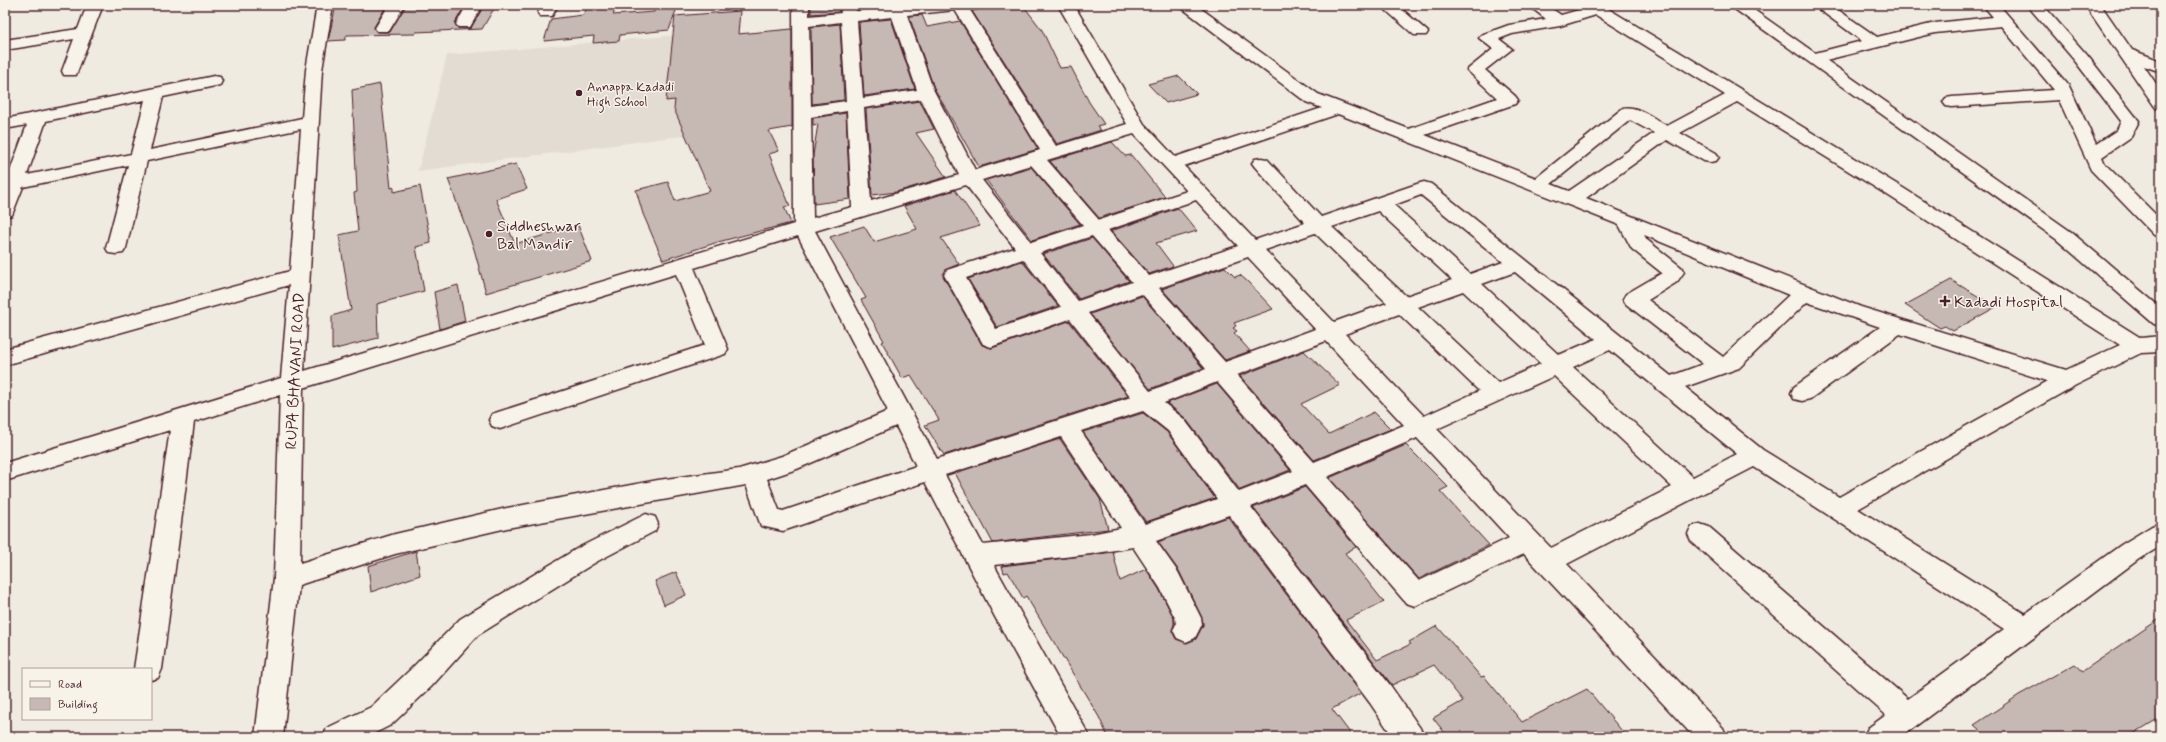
<svg xmlns="http://www.w3.org/2000/svg" width="2166" height="742" viewBox="0 0 2166 742" font-family="Mynerve,sans-serif">
	<rect width="100%" height="100%" fill="#f0ebe0"/>
	<filter id="ink" filterUnits="userSpaceOnUse"><feTurbulence type="fractalNoise" baseFrequency=".025" numOctaves="2"/><feDisplacementMap in="SourceGraphic" scale="8" xChannelSelector="R" yChannelSelector="G"/><feConvolveMatrix kernelMatrix="1 2 1 2 8 2 1 2 1" color-interpolation-filters="sRGB"/></filter>
	<g filter="url(#ink)">
		<polygon fill="#e3dcd2" points="725,31 718,131 418,171 447,55"/>
		<g fill="#c6b8b3" stroke="#4a1f2b">
			<polygon points="336,5 387,5 374,27 377,32 390,32 406,5 465,5 455,23 458,28 471,28 484,5 496,5 482,29 416,32 415,34 347,35 345,40 328,41"/>
			<polygon points="589,5 617,5 613,15 654,12 656,5 678,5 669,30 620,35 619,41 593,43 594,36 544,41 551,19 583,15"/>
			<polygon points="811,5 839,5 839,12 811,14"/>
			<polygon points="858,5 882,5 882,7 858,9"/>
			<polygon points="1001,5 1003,8 1023,5 1042,30 1060,68 1071,67 1089,102 1104,124 1097,126 1101,130 1057,144 972,11"/>
			<polygon points="740,11 738,34 792,29 792,127 769,131 779,151 769,154 790,206 784,207 791,223 718,242 663,260 643,214 636,190 668,182 675,201 710,191 674,109 675,100 666,101 675,16"/>
			<polygon points="922,15 927,27 960,21 1038,149 979,167 934,88 909,16"/>
			<polygon points="891,19 915,89 864,96 859,22"/>
			<polygon points="840,24 844,100 812,104 811,27"/>
			<polygon points="1179,76 1197,94 1166,103 1148,84"/>
			<polygon points="380,84 391,188 394,187 394,192 420,186 431,243 416,247 424,291 377,304 378,338 332,350 332,316 351,310 339,235 358,231 354,193 357,192 352,90"/>
			<polygon points="920,101 934,129 916,133 946,177 896,192 872,195 866,109"/>
			<polygon points="846,113 850,199 814,204 813,155 818,124 813,125 813,118"/>
			<polygon points="1112,142 1125,156 1131,155 1165,197 1099,218 1050,161"/>
			<polygon points="516,164 527,189 496,199 515,244 578,225 592,261 486,293 474,249 448,179"/>
			<polygon points="1031,167 1080,224 1032,240 986,180"/>
			<polygon points="955,190 980,226 941,238 959,264 947,269 943,276 982,345 992,348 1069,321 1128,396 944,455 925,425 939,420 911,375 902,378 882,342 884,341 861,300 866,298 830,237 864,226 874,242 917,229 904,206"/>
			<polygon points="1178,208 1197,231 1156,243 1173,266 1149,274 1111,231"/>
			<polygon points="1092,238 1129,281 1079,299 1043,254"/>
			<polygon points="1022,261 1058,306 997,327 968,279"/>
			<polygon points="1225,267 1235,277 1240,275 1248,282 1273,309 1234,323 1236,326 1233,328 1237,331 1234,333 1250,351 1225,360 1162,289"/>
			<polygon points="1951,280 1996,307 1953,331 1945,326 1940,328 1905,305"/>
			<polygon points="458,285 465,321 440,329 434,292"/>
			<polygon points="1142,296 1203,368 1150,389 1090,314"/>
			<polygon points="1304,351 1340,385 1301,404 1329,434 1374,412 1391,429 1314,460 1240,376"/>
			<polygon points="1217,384 1290,470 1240,490 1185,418 1167,403"/>
			<polygon points="1143,413 1167,432 1215,498 1146,522 1083,432"/>
			<polygon points="1060,439 1100,499 1108,529 993,543 955,473"/>
			<polygon points="1406,445 1448,487 1440,491 1489,545 1419,579 1329,478"/>
			<polygon points="1305,487 1356,547 1345,553 1384,602 1346,620 1377,660 1411,644 1409,642 1437,626 1481,677 1484,676 1522,722 1587,689 1627,737 1448,737 1433,718 1463,701 1434,665 1392,685 1253,508"/>
			<polygon points="1228,517 1361,693 1332,709 1353,737 1108,737 1099,717 1026,596 1023,598 1008,572 1004,573 1002,566 1113,552 1120,581 1146,569 1159,589 1174,618 1174,624 1172,631 1176,639 1187,643 1196,639 1203,625 1202,618 1179,571 1158,542"/>
			<polygon points="416,551 420,575 371,592 368,566"/>
			<polygon points="676,572 686,595 664,605 655,581"/>
			<polygon points="2161,618 2161,717 2128,737 1988,737 1974,725 2019,695 2075,664 2083,671"/>
		</g>
		<g fill="none" stroke-linecap="round" stroke-linejoin="round">
			<g stroke="#4a1f2b" stroke-width="3">
				<g id="minor">
					<polygon points="87,5 103,5 76,75 64,75 62,71 74,39 5,50 5,40 78,29"/>
					<path d="M317,5h16l-11,65 -18,301 490,-147 -1,-219h16v11l32,-3 -1,-8h16v6l33,-3 -1,-3h82l-2,2 88,139 71,-22 -69,-119h16l70,119 31,33 147,-49 -16,-6 -128,-97h18l122,89 91,35 88,-31 -30,-28 26,-21 -14,-11 2,-3 28,-10 37,-6 -18,-14h18l15,10 25,-7 -3,-3h19l301,183 238,150 20,-2v16l-20,1 -65,32 -218,124 167,105 96,-69 31,-19 9,-3v23l-22,13 -238,178h-37l4,-9 18,-13 -195,-174 -3,-7 3,-7 9,-3 9,3 199,172 96,-70 -250,-162 -187,97 156,164 4,9h-33l-170,-183 -109,52 -9,-3 -101,-118 -54,22 139,178 30,43 4,9h-31l-23,-34 -141,-188 -73,26 22,31 23,46 1,6 -7,14 -9,4 -9,-4 -4,-8 3,-6 -1,-6 -15,-30 -27,-41 -42,7 -97,11 96,172h-29l-66,-120 -70,-135 -142,49 -22,-5 -15,-41 -239,43 -112,26 -96,31 -16,152h-28l19,-159 6,-183 -86,27 -32,247 -4,9 -7,2v-11h-17l36,-239 -165,51v-18l276,-85 8,-93 -284,80v-16l285,-78 11,-142 -154,32 -21,87 -3,5 -7,1 -7,-1 -3,-5 22,-83 -105,22 -11,28 -7,2v-38h2l20,-54 -22,4v-10l209,-43 6,1 2,4 -2,4 -57,12 -13,53 152,-32 4,-48zM955,10l85,140 -65,20 -42,-81 -26,-74zM1596,15l129,80 -58,31c-13,-7 -29,-21 -44,-18l-87,70 -111,-43 90,-31 3,-4 -3,-4 -30,-26 27,-21 -13,-10 13,-5 48,-8zM892,17l25,73 -54,8 -6,-77zM841,22l5,79 -35,5 -2,-80zM921,99l38,76 -88,26 -7,-93zM145,100l-14,54 -104,21 19,-54zM1737,102l152,94 231,149 -54,25 -205,-63 -275,-109 81,-58 37,21 6,1 6,-1 3,-4 -3,-4 -36,-20zM847,111l5,96 -39,11 -2,-101zM1338,114l281,111 13,24 30,24 -36,21 -3,5 3,5 77,60 -32,12 -240,-192 -7,-2 -7,2 -96,33 -54,-58 -6,-1 -6,1 -3,4 3,4 50,56 -50,17 -71,-74zM1630,120l24,13 -85,58 -18,-7zM1134,134l53,57 -88,29 -52,-60zM1031,165l52,60 -52,17 -49,-62zM966,185l49,63 -68,22 -3,5 39,69 8,3 8,-3 71,-25 61,78 -194,62 -122,-228zM1421,195l82,67 -33,12 -76,-69zM1196,200l42,46 -89,30 -41,-46zM1378,211l74,69 -46,16 -74,-69zM1315,233l72,70 -53,19 -69,-72zM1644,235l145,60 -66,62 -75,-57 29,-18 7,-10 -3,-5 -34,-27zM798,236l90,175 -106,45 -43,13 -81,11 -151,28 -112,26 -95,29 3,-175 373,-114 29,71 -213,69 -3,6 3,6 8,3 225,-75 3,-5 -34,-81zM1092,236l40,46 -54,19 -38,-48zM1248,257l67,72 -90,33 -66,-74zM1023,259l38,48 -65,22 -30,-51zM1515,272l81,67 -37,16 -77,-71zM1463,291l78,73 -43,19 -80,-76zM1142,294l64,75 -56,22 -62,-78zM1807,302l73,25 -86,60 -3,6 3,6 8,2 8,-2 90,-65 147,47 -208,116 -76,-47 -78,-63 54,-19zM1399,314l80,77 -55,25 -79,-82zM1326,341l78,84 -90,37 -77,-87zM1610,350l127,104 -44,23 -120,-110zM1554,376l118,111 -121,61 -114,-119zM1217,382l76,89 -54,21 -55,-73 -20,-16zM1143,411l25,20 49,68 -72,25 -64,-93zM896,426l20,40 -133,45 -4,-1 -12,-31 30,-10zM1061,437l60,91 -30,6 -108,11 -38,-70zM1417,438l92,100 -90,43 -92,-104z"/>
					<polygon points="389,5 405,5 389,31 377,31 375,28"/>
					<polygon points="467,5 483,5 470,27 458,27 456,24"/>
					<polygon points="542,5 558,5 552,16 540,16 538,13"/>
					<polygon points="1380,5 1397,5 1428,32 1426,35 1414,35"/>
					<polygon points="1729,5 1747,5 1815,53 1862,41 1813,5 1831,5 1877,37 1935,23 1993,17 1983,5 1999,5 2069,86 2096,144 2117,130 2121,121 2075,61 2027,5 2043,5 2087,55 2139,121 2131,137 2102,157 2105,164 2161,220 2161,237 2154,235 2091,170 2059,100 1952,107 1946,106 1943,102 1946,98 1952,97 2054,90 2001,26 1935,33 1826,60 2070,231 2161,308 2161,326 2154,324 2056,239"/>
					<polygon points="2085,5 2101,5 2132,50 2161,61 2161,72 2144,66 2161,91 2161,108 2155,107"/>
					<polygon points="646,514 655,517 658,524 655,531 596,562 478,635 431,687 391,725 367,737 323,737 327,728 371,707 411,669 460,619 578,548"/>
				</g>
			</g>
			<use href="#minor" fill="#f7f3e8" fill-rule="evenodd"/>
		</g>
	</g>
	<g fill="#4a1f2b" stroke="#f7f3e8" stroke-width="1.5">
		<circle cx="579" cy="93" r="4"/>
		<circle cx="489" cy="234" r="4"/>
		<path d="M1943 295h4v4h4v4h-4v4h-4v-4h-4v-4h4z"/>
	</g>
	<g text-anchor="middle" stroke-width="3" stroke-linejoin="round" paint-order="stroke">
		<g font-size="13" fill="#4a1f2b" stroke="#f7f3e8" text-anchor="start">
			<text x="587" y="91">Annappa Kadadi<tspan x="587" dy="15">High School</tspan></text>
		</g>
		<g font-size="16" fill="#4a1f2b" stroke="#f7f3e8" text-anchor="start">
			<text x="497" y="231">Siddheshwar<tspan x="497" dy="18">Bal Mandir</tspan></text>
			<text x="1954" y="307">Kadadi Hospital</text>
		</g>
		<g font-size="16" fill="#4a1f2b" stroke="#f7f3e8">
			<text transform="translate(294 371) rotate(-87)" y="6">RUPA BHAVANI ROAD</text>
		</g>
	</g>
	<rect width="2166" height="742" fill="none" stroke="#f7f3e8" stroke-width="20"/>
	<rect x="10" y="10" width="2146" height="722" fill="none" stroke="#4a1f2b" stroke-width="1.5" filter="url(#ink)"/>
	<rect x="22" y="668" width="130" height="52" fill="#f7f3e8" stroke="#b29e9c"/>
	<rect x="30" y="681" width="20" height="6" fill="#f7f3e8" stroke="#b29e9c"/>
	<text x="58" y="688" font-size="12" fill="#4a1f2b">Road</text>
	<rect x="30" y="698" width="20" height="12" fill="#c6b8b3" stroke="#b29e9c"/>
	<text x="58" y="708" font-size="12" fill="#4a1f2b">Building</text>
</svg>
